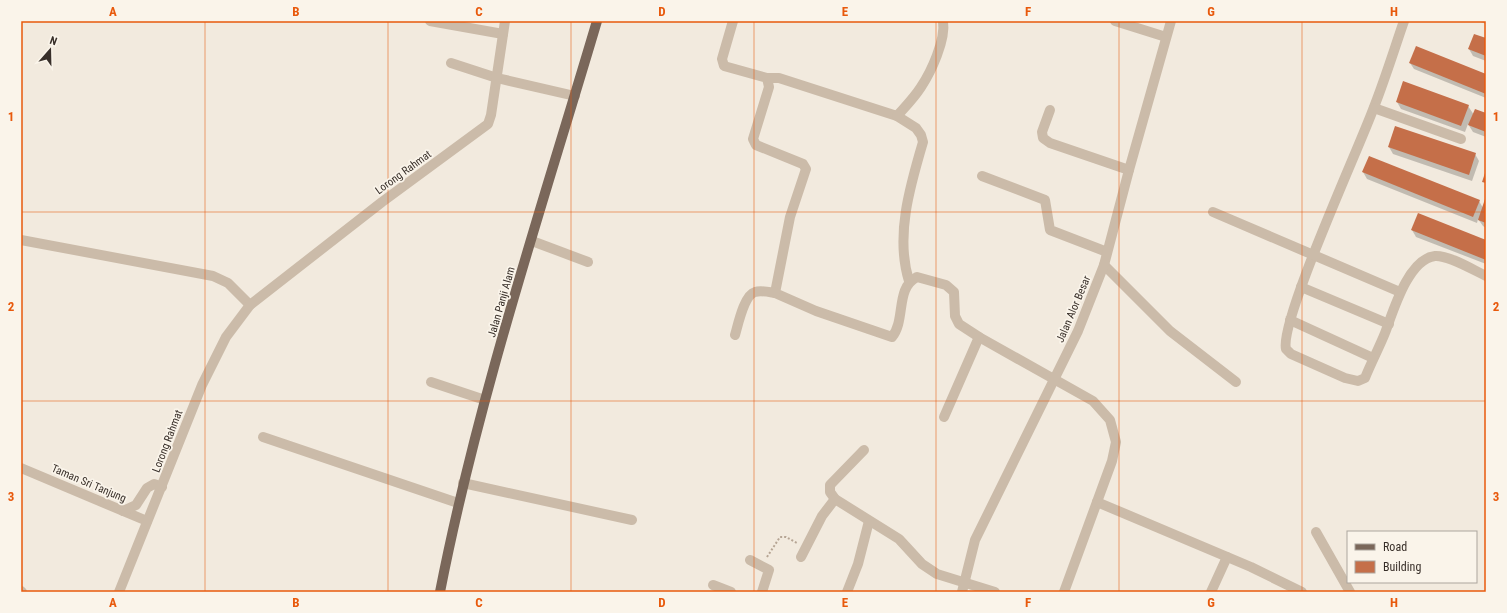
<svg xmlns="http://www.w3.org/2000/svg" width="1507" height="613" viewBox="0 0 1507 613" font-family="'Roboto Condensed',sans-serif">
	<rect width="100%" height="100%" fill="#f2eade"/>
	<g fill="#0003">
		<polygon points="1478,21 1486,21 1486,24"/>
		<polygon points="1486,40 1486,61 1473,56 1469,49"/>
		<polygon points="1410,63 1486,75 1486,98 1414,69"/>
		<polygon points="1397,102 1468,106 1474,115 1486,114 1486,137 1473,132 1468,124 1465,132 1401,109"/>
		<polygon points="1389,147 1475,154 1479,161 1472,181 1393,154"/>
		<polygon points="1363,172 1479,201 1483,208 1486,200 1486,228 1483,226 1478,219 1477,223 1367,179"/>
		<polygon points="1412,230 1486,241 1486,264 1416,237"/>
	</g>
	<g fill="#c56f49">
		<polygon points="1474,34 1486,38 1486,56 1468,49"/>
		<polygon points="1416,46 1486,74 1486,94 1409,63"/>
		<polygon points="1403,81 1469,105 1461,126 1396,102"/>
		<polygon points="1475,109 1486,113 1486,132 1468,125"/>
		<polygon points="1395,126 1476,153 1469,175 1388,147"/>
		<polygon points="1369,156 1480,200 1473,217 1362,172"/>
		<polygon points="1486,170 1486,183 1482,182"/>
		<polygon points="1486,196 1486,223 1478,220"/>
		<polygon points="1418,213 1486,240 1486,260 1411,230"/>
	</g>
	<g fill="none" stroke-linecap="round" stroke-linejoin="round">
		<polyline stroke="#b6a594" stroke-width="2" stroke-dasharray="2 2" stroke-linecap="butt" points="767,557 780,537 786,537 797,543"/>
		<g stroke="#cbbba9" stroke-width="10">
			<polyline points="430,21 503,34"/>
			<path d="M733,21l-11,38 2,7 43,12 2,9 -16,52 3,6 47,19 3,5 -16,48 -15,76 41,18 76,26c14,-17 3,-49 25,-60l29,8 8,7 1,24 4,8 20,13 114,64 17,19 6,22 -4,19 -48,131"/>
			<polyline points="1115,21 1166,37"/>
			<path d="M1404,21c-10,29 -19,58 -30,86 -14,39 -95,215 -88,242l5,5 54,24 13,3 7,-3c6,-15 14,-30 20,-45 8,-21 23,-74 50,-77 14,-1 38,14 51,20"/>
			<polyline points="451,63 497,78 575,96"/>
			<path d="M767,78h12l118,38 19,12 5,7 2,7c-13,44 -28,94 -14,139"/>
			<polyline points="1374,108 1461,139"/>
			<polyline points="1050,110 1042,132 1043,138 1050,143 1129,170"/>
			<path d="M897,116c8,-9 17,-18 24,-29 10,-15 25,-47 22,-66"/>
			<polyline points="982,176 1045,200 1050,230 1107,252"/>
			<polyline points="1213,212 1400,292"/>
			<polyline points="21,240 213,276 228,283 250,305"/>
			<polyline points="532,241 588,262"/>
			<polyline points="1104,265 1170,331 1236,382"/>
			<polyline points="1301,287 1389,324"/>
			<polyline points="1290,320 1373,358"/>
			<path d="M735,335c3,-10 9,-40 20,-43 6,-2 14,0 20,1"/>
			<polyline points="431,382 485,400"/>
			<polyline points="944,417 979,337"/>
			<polyline points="263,437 458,503"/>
			<polyline points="864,450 830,485 830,492 835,499 899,539 922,564 937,574 995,592"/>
			<polyline points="21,468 147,521"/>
			<polyline points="463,483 632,520"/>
			<polyline points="1097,502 1251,567 1302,592"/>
			<polyline points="123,511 136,505 147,488 154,484 162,487"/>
			<polyline points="1316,532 1350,592"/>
			<polyline points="801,557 822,516 835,499"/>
			<polyline points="750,560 769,570 762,592"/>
			<polyline points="713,585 731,592"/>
			<polyline points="21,591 22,592"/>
			<polyline points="119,592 202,385 226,337 250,305 382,202 488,124 491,115 505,21"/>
			<polyline points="847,592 858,564 869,521"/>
			<polyline points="962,592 975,540 1078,331 1104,265 1129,170 1171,21"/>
			<polyline points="1211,592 1227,557"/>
		</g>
		<path stroke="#7a675a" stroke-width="10" d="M440,592c38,-194 101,-382 157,-571"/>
	</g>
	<path fill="none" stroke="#e8590c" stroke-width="1" stroke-opacity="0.55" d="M205,21v571M388,21v571M571,21v571M754,21v571M936,21v571M1119,21v571M1302,21v571M21,212h1465M21,401h1465"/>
	<g text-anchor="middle" stroke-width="3.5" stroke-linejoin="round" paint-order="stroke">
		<g font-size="11" fill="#382f29" stroke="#faf4ea">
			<text transform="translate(403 172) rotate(-36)" y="4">Lorong Rahmat</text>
			<text transform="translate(501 302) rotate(-74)" y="4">Jalan Panji Alam</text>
			<text transform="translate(1073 309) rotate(-67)" y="4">Jalan Alor Besar</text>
			<text transform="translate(167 441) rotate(-69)" y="4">Lorong Rahmat</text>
			<text transform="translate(89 483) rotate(23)" y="4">Taman Sri Tanjung</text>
		</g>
	</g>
	<rect width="1507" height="613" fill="none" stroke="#faf4ea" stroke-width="44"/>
	<rect x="1347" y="531" width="130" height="52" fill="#faf4ea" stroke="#aca59d"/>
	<rect x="1355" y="544" width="20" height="6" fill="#7a675a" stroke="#aca59d"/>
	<text x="1383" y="551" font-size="12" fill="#382f29">Road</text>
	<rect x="1355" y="561" width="20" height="12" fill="#c56f49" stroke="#aca59d"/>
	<text x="1383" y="571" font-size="12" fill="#382f29">Building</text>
	<g transform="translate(50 50) rotate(20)" stroke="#faf4ea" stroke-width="3" paint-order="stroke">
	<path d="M0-3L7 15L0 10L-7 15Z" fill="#382f29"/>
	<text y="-6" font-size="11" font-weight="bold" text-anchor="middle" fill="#382f29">N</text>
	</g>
	<rect x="22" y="22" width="1463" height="569" fill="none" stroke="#e8590c" stroke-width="1.5"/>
	<g font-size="13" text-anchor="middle" font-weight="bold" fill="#e8590c">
		<text x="113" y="16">A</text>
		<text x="296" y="16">B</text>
		<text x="479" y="16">C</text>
		<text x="662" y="16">D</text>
		<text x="845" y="16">E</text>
		<text x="1028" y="16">F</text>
		<text x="1211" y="16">G</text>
		<text x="1394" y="16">H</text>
		<text x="11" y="121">1</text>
		<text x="1496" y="121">1</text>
		<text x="11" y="311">2</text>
		<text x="1496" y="311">2</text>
		<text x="11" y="501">3</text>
		<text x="1496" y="501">3</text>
		<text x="113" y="607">A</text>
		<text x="296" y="607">B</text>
		<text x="479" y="607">C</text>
		<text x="662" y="607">D</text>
		<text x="845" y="607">E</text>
		<text x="1028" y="607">F</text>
		<text x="1211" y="607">G</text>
		<text x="1394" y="607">H</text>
	</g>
</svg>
